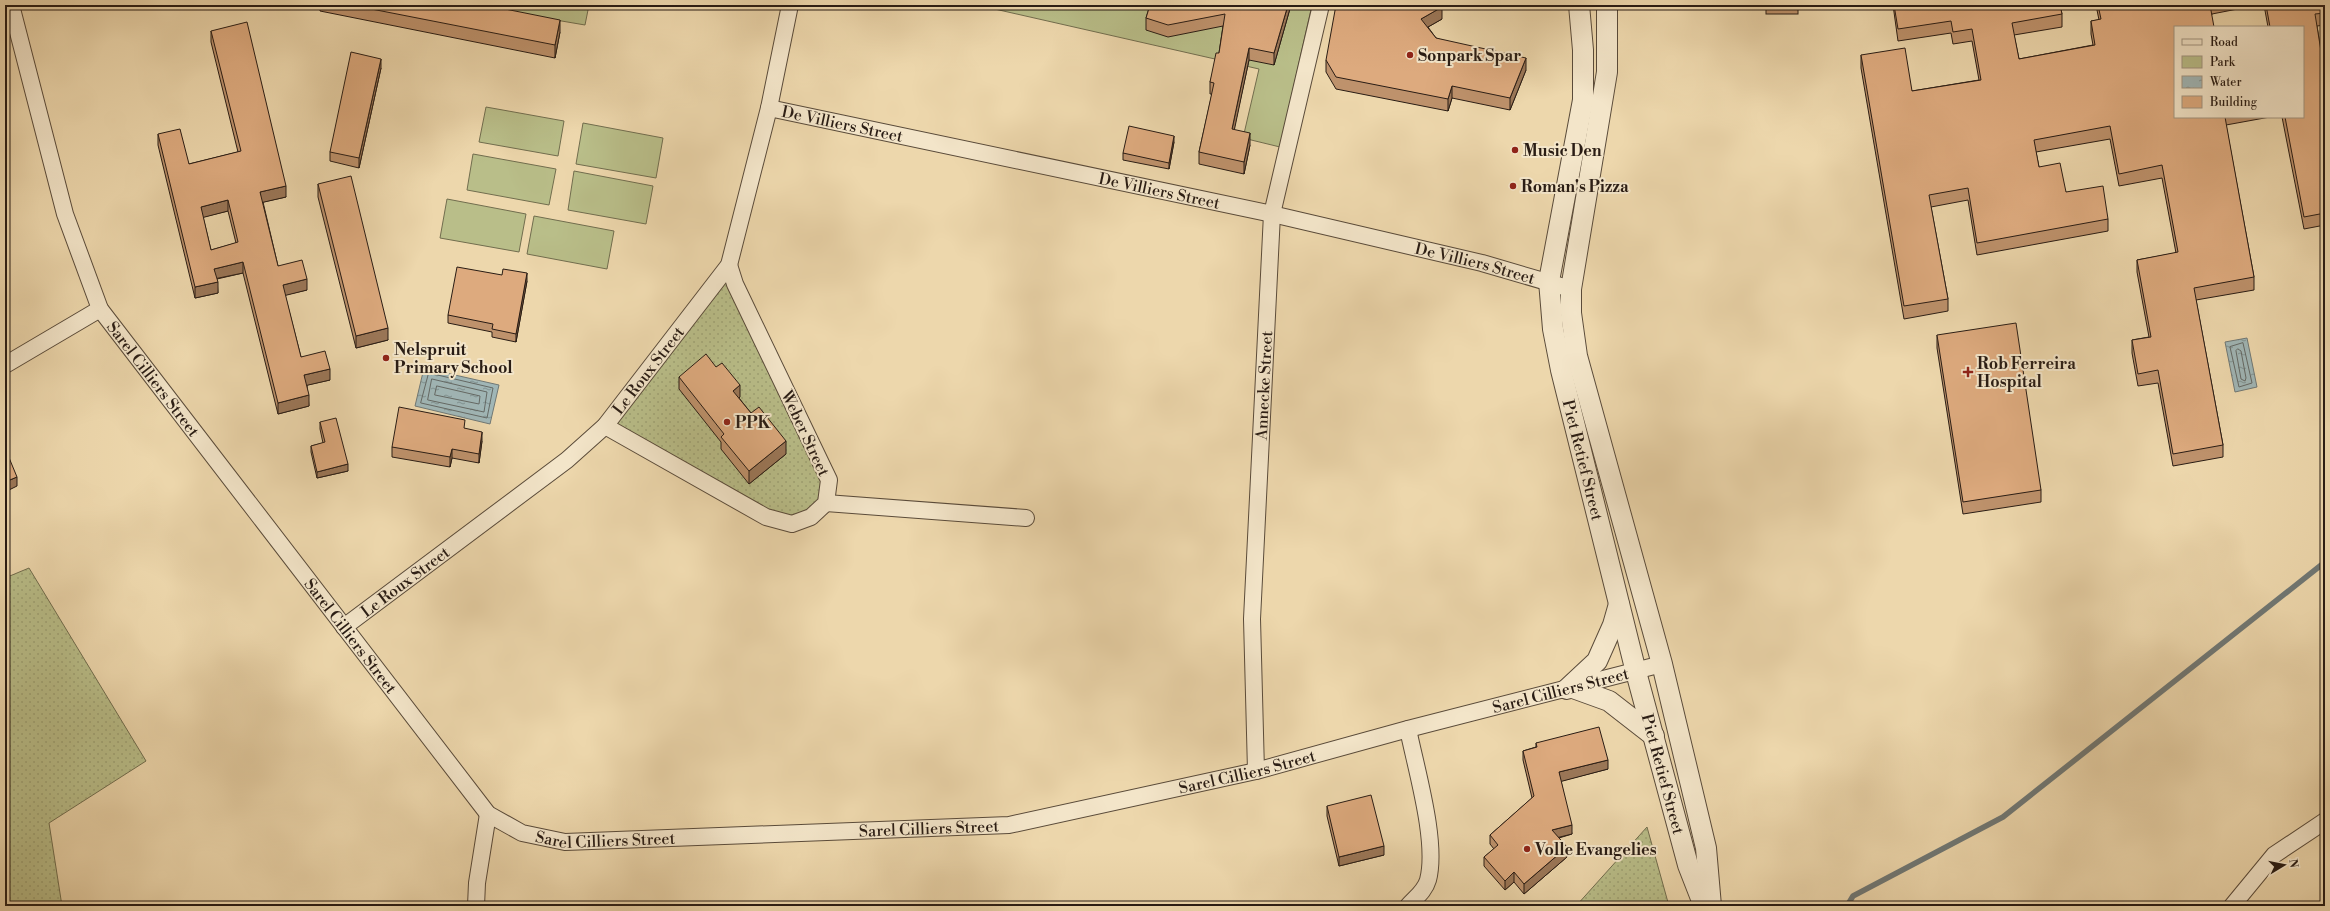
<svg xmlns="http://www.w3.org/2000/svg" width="2330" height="911" viewBox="0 0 2330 911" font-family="'Libre Bodoni',serif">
	<defs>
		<pattern id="green-dots" width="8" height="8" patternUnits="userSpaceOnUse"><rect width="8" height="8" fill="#b9be89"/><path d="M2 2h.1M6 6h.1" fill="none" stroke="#9fa375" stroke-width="1.8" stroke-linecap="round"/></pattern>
		<pattern id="water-ripples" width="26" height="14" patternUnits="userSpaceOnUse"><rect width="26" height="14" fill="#a0b6b6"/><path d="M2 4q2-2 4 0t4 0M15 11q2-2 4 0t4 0" fill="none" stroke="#829393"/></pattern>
	</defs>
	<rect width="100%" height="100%" fill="#edd7ac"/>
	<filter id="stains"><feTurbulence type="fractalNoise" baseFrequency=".005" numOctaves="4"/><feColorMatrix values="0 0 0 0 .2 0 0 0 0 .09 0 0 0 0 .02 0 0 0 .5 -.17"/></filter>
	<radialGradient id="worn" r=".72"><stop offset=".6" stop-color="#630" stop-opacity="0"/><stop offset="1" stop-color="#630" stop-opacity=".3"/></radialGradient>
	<g fill="url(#green-dots)" stroke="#716d4e">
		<polygon points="729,265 829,480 824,504 792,524 605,426"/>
		<polygon points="29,568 146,761 49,823 62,906 5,906 5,578"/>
		<polygon points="1647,827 1669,906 1576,906"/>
	</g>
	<g fill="#b9be89" stroke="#716d4e">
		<polygon points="468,5 589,5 585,25"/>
		<polygon points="977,5 1312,5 1280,147 1243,138 1259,69"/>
		<polygon points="486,107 564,121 558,156 479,142"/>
		<polygon points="583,123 663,138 656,178 576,164"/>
		<polygon points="473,154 556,169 549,205 467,190"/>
		<polygon points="574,171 653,186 646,224 568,210"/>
		<polygon points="447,199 526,214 519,252 440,238"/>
		<polygon points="534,216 614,231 607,269 527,254"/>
	</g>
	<g fill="url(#water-ripples)" stroke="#707875">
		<polygon points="2247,338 2257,387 2235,392 2225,342"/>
		<polygon points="424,368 499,385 490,424 415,406"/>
	</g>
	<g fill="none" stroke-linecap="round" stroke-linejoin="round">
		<g stroke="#646965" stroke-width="1">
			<polygon points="2243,343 2252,383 2239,387 2230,347"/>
			<polygon points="2238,349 2241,351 2246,378 2245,381 2241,379 2236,351"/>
			<polygon points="429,373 493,388 487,418 421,403"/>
			<polygon points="432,379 487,392 484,412 428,400"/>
			<polygon points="437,386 480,396 479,404 435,395"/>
		</g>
		<polyline stroke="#707875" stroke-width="5.5" points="1847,906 1853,896 2003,817 2325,562"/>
		<g stroke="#5a4b3a" stroke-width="18">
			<g id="minor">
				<path id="s1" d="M11,5l54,209 35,95 388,505 34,19 43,9 444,-17 247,-54 152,-42 254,-65"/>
				<path id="s2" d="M769,108l503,106 210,49 89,26"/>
				<polyline points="5,365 100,309"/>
				<polyline points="605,426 766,517 792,524 811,517 826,503 829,480 735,284 729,265"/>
				<polyline points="826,503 1026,518"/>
				<path id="s3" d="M344,627l223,-167 38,-34 124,-161 40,-157 21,-103"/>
				<path id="s4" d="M1256,771l-4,-152 20,-405 49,-209"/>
				<polyline points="476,906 477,883 488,814"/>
				<path d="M1408,906c7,-8 17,-15 20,-26 10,-38 -12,-111 -20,-151"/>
				<polyline points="2232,906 2274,855 2325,821"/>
			</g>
		</g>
		<g stroke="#5a4b3a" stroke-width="22">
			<g id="tertiary">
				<path id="s5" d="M1579,5l4,45v50l-34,181 4,48 8,41 75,302 52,193 16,41"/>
				<polyline points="1607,5 1607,72 1571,289 1571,313 1577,356 1662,664 1706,848 1711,906"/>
				<polyline points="1573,688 1609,701 1654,736"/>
				<polyline points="1567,689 1597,661 1613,625 1619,604"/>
			</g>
		</g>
		<use href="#minor" stroke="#f3e5c9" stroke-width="16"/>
		<use href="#tertiary" stroke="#f3e5c9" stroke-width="20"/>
	</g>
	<g fill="#be926c" stroke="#291c14" fill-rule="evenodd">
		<polygon points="320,5 485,5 560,32 555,58 320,11"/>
		<polygon points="1019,5 1031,5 1026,6"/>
		<polygon points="1150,5 1291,5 1274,65 1249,60 1234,129 1250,145 1244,174 1199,164 1199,152 1212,94 1210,94 1210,82 1219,53 1223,26 1168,37 1146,30 1146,18"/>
		<rect x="1766" y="5" width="32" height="9"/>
		<polygon points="1893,5 2060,5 2062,14 2062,27 2014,35 2019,59 2093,45 2091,34 2091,21 2099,20 2096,5 2258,5 2212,14 2175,117 2270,117 2226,125 2254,277 2254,290 2196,300 2223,445 2223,457 2173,466 2158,383 2138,386 2132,353 2132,340 2149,337 2137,272 2137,260 2176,253 2162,178 2119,186 2110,139 2036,152 2039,167 2066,192 2108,219 2108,231 1977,255 1968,200 1931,207 1948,299 1948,311 1904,319 1861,68 1861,55 1912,91 1979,80 1972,41 1953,44 1951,33 1898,41"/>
		<polygon points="2264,5 2325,5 2325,25 2317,26 2325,76 2325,108 2323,108 2325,118 2325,225 2304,229 2282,117 2303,117 2303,27 2268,27"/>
		<polygon points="1442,19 1428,27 1436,38 1526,70 1510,110 1452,98 1448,111 1336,89 1326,72 1326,60"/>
		<path d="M211,31l75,166 -23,5 15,64 29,24 -22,5 16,62 29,23 -23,5 2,21 -31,8 -35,-141 -26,6 1,14 -23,5 -37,-153v-11l31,30 49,-12 -27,-110zM228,211l8,32 -25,7 -8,-33z"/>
		<polygon points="381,68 359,168 330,161 330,152"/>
		<polygon points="1174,142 1169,169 1123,160 1123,153"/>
		<polygon points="318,184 388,340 356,348 318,197"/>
		<polygon points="527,281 516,342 492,337 492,332 448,323 448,315"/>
		<polygon points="1937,335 2041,490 2041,502 1963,514 1937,348"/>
		<polygon points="679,377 740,397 739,398 751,413 786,454 749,484 721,449 721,442 679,389"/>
		<polygon points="320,422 348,471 317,478 311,452 311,446 323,443 320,429"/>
		<polygon points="465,429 482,441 479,463 452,458 450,467 392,457 392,447"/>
		<polygon points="1536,743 1608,769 1561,781 1572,834 1559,838 1567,857 1524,894 1514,882 1505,890 1484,866 1484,857 1494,849 1490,844 1490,835 1532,798 1523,760 1523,751 1536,747"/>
		<polygon points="1327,806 1384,855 1339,866 1327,816"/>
	</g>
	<g fill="#9b7758" stroke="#291c14">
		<polygon points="1288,5 1291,5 1274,65 1274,53"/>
		<polygon points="1442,7 1442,19 1421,31 1421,19"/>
		<polygon points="560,20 560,32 555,58 555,45"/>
		<polygon points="1249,48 1249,60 1232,141 1232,129"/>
		<polygon points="1526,58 1526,70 1510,110 1510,98"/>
		<polygon points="381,59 381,68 359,168 359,158"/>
		<polygon points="1452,86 1452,98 1448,111 1448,99"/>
		<polygon points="1250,133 1250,145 1244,174 1244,162"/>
		<polygon points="1174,136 1174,142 1169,169 1169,163"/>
		<polygon points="286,186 286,197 260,203 260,192"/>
		<polygon points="228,200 228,211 201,218 201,207"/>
		<polygon points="243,262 243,273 214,279 214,269"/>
		<polygon points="527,273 527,281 516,342 516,334"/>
		<polygon points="307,279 307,290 283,296 283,285"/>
		<polygon points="218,282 218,293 195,298 195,287"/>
		<polygon points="388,328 388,340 356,348 356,336"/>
		<polygon points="330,369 330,380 304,386 304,375"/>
		<polygon points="740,385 740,397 733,403 733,391"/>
		<polygon points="309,395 309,406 278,414 278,403"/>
		<polygon points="482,432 482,441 479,463 479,454"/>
		<polygon points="786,441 786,454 749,484 749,471"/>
		<polygon points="452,449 452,458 450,467 450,457"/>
		<polygon points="348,464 348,471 317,478 317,472"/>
		<polygon points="17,477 17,486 5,492 5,482"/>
		<polygon points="1608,760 1608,769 1559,782 1559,772"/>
		<polygon points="1572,825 1572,834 1552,839 1552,830"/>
		<polygon points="1384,846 1384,855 1339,866 1339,857"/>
		<polygon points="1567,847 1567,857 1524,894 1524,884"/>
		<polygon points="1514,872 1514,882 1505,890 1505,881"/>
	</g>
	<g fill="#ddaa7e" stroke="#291c14" fill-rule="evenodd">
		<polygon points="351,5 485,5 560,20 555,45"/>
		<polygon points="1150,5 1288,5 1274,53 1249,48 1232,129 1250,133 1244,162 1199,152 1214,83 1210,82 1216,53 1219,53 1225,14 1168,25 1146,18"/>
		<polygon points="1336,5 1441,5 1442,7 1421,19 1436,38 1526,58 1510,98 1452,86 1448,99 1336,77 1326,60"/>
		<polygon points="1766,5 1798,5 1798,7 1766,8"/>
		<polygon points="1894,5 2060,5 2062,14 2012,23 2019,59 2095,45 2091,21 2101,19 2098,5 2210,5 2214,27 2175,27 2175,117 2225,117 2254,277 2194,288 2223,445 2173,454 2158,370 2138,374 2132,340 2151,337 2137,260 2178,252 2162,165 2119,174 2110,126 2034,140 2039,167 2060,163 2066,192 2103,186 2108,219 1977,243 1968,188 1929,195 1948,299 1904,306 1861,55 1905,48 1912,91 1981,80 1972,29 1953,32 1951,21 1898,29"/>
		<polygon points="2266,5 2325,5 2325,13 2315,14 2325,76 2325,96 2321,96 2325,118 2325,213 2304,217 2285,117 2303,117 2303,27 2270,27"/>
		<path d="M247,22l39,164 -26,6 18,74 24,-6 5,19 -24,6 18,72 24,-6 5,18 -26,6 5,20 -31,8 -35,-141 -29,7 4,13 -23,5 -37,-153 22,-5 9,35 52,-13 -30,-120zM228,200l10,42 -27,8 -10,-43z"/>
		<polygon points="351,52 381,59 359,158 330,152"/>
		<polygon points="1129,126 1174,136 1169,163 1123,153"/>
		<polygon points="351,176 388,328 356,336 318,184"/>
		<polygon points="457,267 502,275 503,269 527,273 516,334 492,329 493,324 448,315"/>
		<polygon points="2016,323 2041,490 1963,502 1937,335"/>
		<polygon points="706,354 716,367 722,363 740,385 733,391 751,413 759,407 786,441 749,471 721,437 724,434 679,377"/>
		<polygon points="399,407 465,420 464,428 482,432 479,454 452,449 450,457 392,447"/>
		<polygon points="336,418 348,464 317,472 311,446 325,442 320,422"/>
		<polygon points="5,448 17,477 5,482"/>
		<polygon points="1599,727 1608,760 1559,772 1572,825 1552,830 1567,847 1524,884 1514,872 1505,881 1484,857 1498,845 1490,835 1534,796 1523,751 1537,747 1536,743"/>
		<polygon points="1371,795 1384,846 1339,857 1327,806"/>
	</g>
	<g fill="#8f2418" stroke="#f3e5c9" stroke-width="1.5">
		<circle cx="1410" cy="55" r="4"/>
		<circle cx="1515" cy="150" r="4"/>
		<circle cx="1513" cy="186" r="4"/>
		<circle cx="386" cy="358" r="4"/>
		<path d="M1966 366h4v4h4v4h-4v4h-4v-4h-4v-4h4z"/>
		<circle cx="727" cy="422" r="4"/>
		<circle cx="1527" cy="849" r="4"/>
	</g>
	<g text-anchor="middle" stroke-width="4" stroke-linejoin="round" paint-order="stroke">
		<g font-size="16" font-weight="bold" fill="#291c14" stroke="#f3e5c9" text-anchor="start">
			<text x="1418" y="61">Sonpark Spar</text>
			<text x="1523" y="156">Music Den</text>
			<text x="1521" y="192">Roman's Pizza</text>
			<text x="394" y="355">Nelspruit<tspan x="394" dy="18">Primary School</tspan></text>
			<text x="1977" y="369">Rob Ferreira<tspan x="1977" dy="18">Hospital</tspan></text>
			<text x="735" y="428">PPK</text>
			<text x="1535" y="855">Volle Evangelies</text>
		</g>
		<g font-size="16" fill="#291c14" stroke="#f3e5c9">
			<text dy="6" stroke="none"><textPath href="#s2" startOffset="75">De Villiers Street</textPath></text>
			<text dy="6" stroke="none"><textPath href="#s2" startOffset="399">De Villiers Street</textPath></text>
			<text dy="6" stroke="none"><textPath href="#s2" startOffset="723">De Villiers Street</textPath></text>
			<text dy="6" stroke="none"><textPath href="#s3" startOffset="400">Le Roux Street</textPath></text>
			<text dy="6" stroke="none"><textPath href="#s1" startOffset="405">Sarel Cilliers Street</textPath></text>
			<text dy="6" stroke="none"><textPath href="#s4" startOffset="386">Annecke Street</textPath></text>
			<text transform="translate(806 433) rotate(65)" y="6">Weber Street</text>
			<text dy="6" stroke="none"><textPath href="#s5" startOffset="462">Piet Retief Street</textPath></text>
			<text dy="6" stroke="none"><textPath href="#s3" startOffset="76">Le Roux Street</textPath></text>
			<text dy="6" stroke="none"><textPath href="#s1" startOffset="729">Sarel Cilliers Street</textPath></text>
			<text dy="6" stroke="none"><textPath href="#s1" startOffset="2049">Sarel Cilliers Street</textPath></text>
			<text dy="6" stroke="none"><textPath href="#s1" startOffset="1725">Sarel Cilliers Street</textPath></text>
			<text dy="6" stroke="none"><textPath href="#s5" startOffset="786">Piet Retief Street</textPath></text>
			<text dy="6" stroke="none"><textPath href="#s1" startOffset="1401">Sarel Cilliers Street</textPath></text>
			<text dy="6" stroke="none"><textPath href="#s1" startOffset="1077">Sarel Cilliers Street</textPath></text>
		</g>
	</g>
	<rect width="2330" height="911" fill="none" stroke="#edd7ac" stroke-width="20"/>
	<rect x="6" y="6" width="2318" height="899" fill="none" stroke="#291c14" stroke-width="2"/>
	<rect x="10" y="10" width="2310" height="891" fill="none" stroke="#291c14"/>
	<rect x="2174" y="26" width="130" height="92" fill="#f3e5c9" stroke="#a29581"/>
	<rect x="2182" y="39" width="20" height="6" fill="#f3e5c9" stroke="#a29581"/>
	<text x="2210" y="46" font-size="12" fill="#291c14">Road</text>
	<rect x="2182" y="56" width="20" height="12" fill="#b9be89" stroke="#a29581"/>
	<text x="2210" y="66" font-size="12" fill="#291c14">Park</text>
	<rect x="2182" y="76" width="20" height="12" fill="url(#water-ripples)" stroke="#a29581"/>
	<text x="2210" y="86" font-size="12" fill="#291c14">Water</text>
	<rect x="2182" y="96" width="20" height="12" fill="#ddaa7e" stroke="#a29581"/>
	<text x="2210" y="106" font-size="12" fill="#291c14">Building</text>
	<g transform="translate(2284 865) rotate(80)" stroke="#f3e5c9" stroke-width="3" paint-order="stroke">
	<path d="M0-3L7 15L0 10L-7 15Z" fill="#291c14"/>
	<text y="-6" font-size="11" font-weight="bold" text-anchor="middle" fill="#291c14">N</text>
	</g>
	<rect width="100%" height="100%" filter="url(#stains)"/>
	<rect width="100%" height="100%" fill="url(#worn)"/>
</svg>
